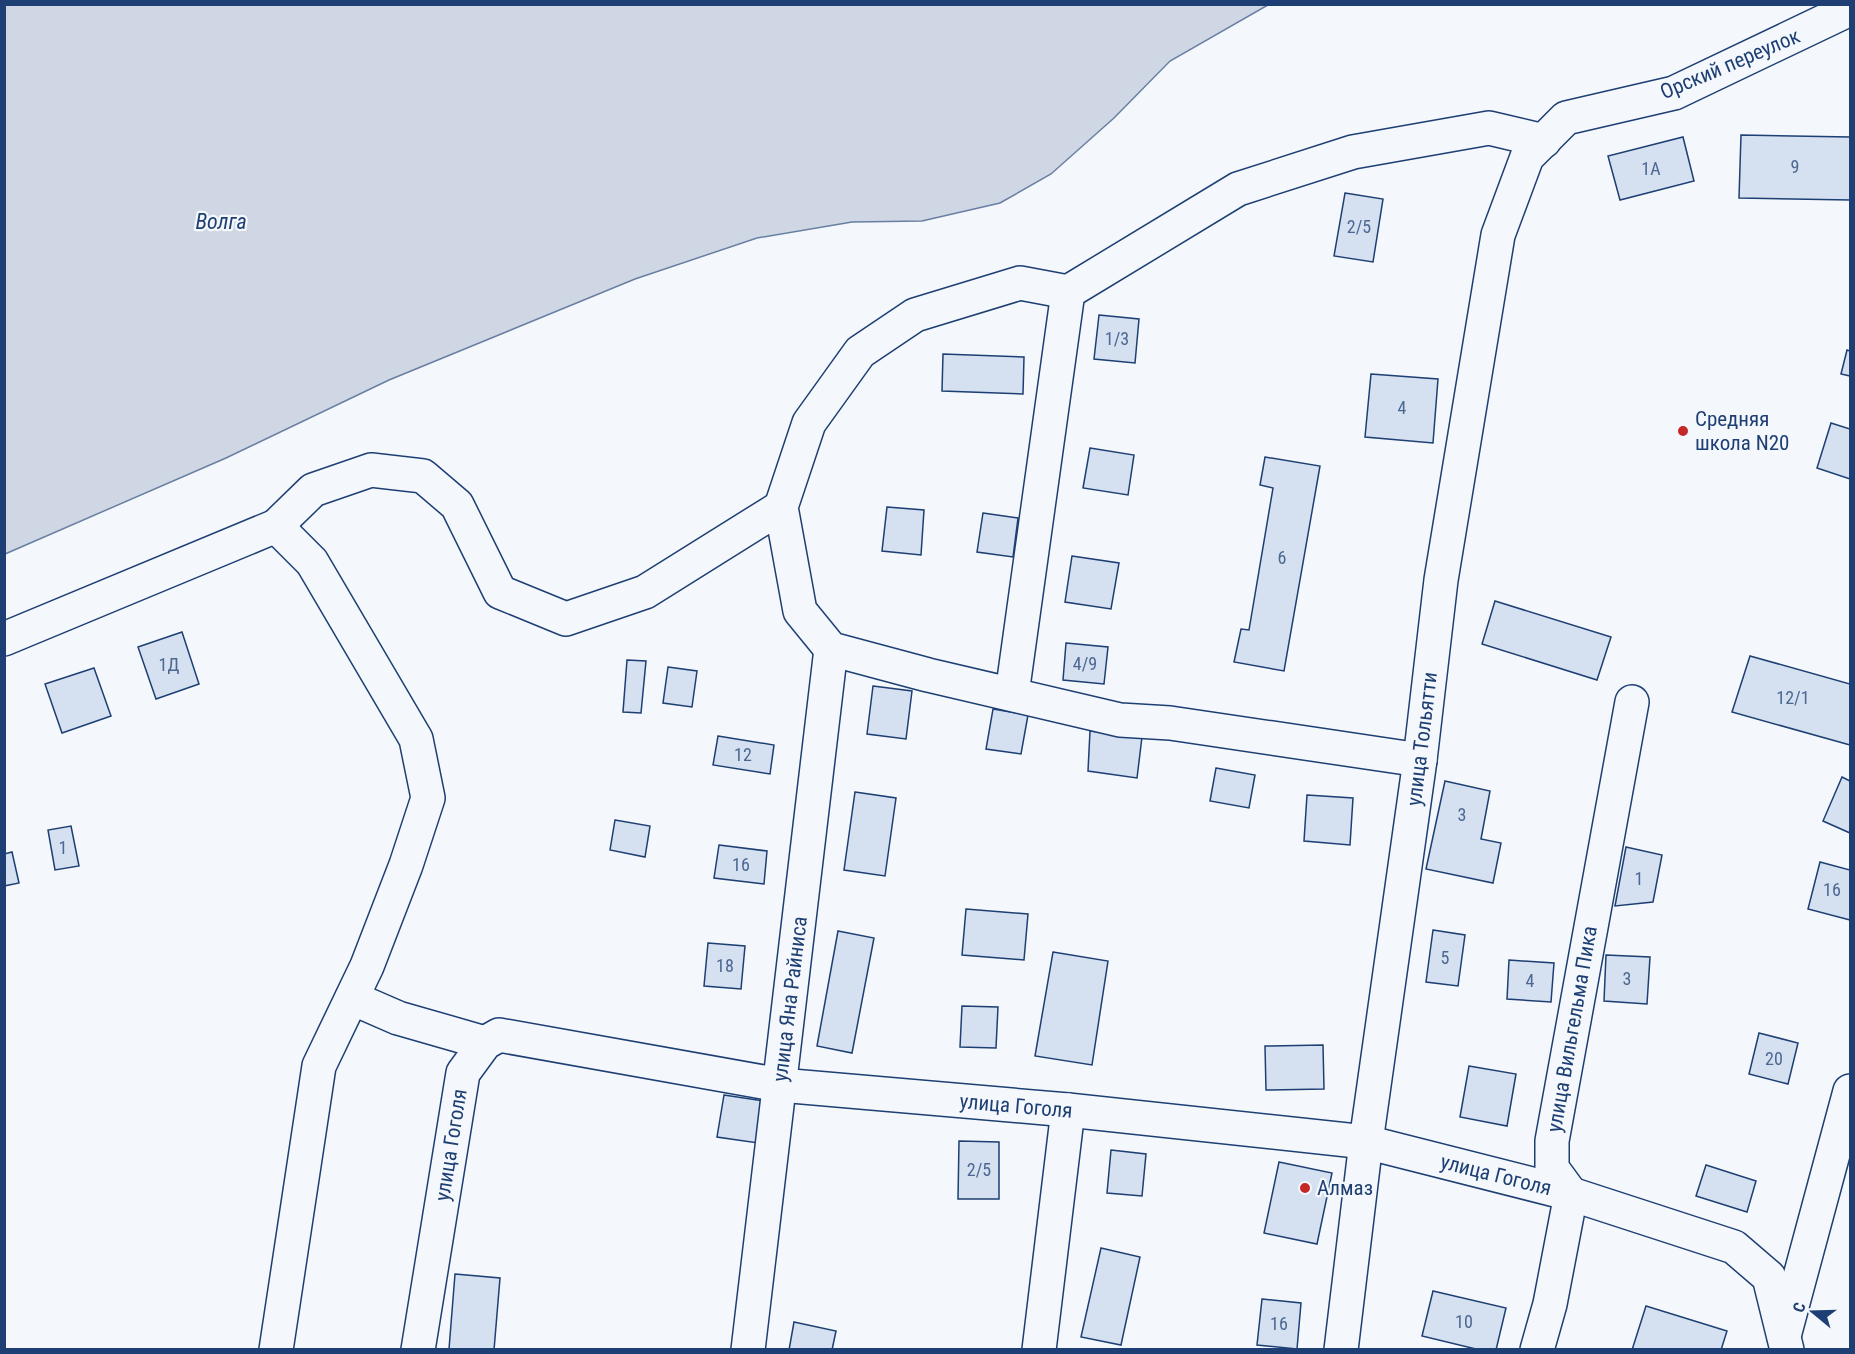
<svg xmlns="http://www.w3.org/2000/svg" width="1855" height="1354" viewBox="0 0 1855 1354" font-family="'Roboto Condensed',sans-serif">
	<rect width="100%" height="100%" fill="#f4f7fb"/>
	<polygon fill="#cfd7e4" stroke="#687fa3" stroke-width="1.5" points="4,5 5,4 1268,5 1170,61 1114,118 1051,174 1000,203 922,221 852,222 757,238 635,279 389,380 226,458 5,554"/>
	<g fill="#d5e0f0" stroke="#1d3f73" stroke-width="1.5">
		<polygon points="1741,135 1850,137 1850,200 1739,198"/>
		<polygon points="1683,137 1694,181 1620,200 1608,156"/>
		<polygon points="1345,193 1383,199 1373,262 1334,256"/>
		<polygon points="1099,315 1139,319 1135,363 1094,359"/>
		<polygon points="1847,350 1850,351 1850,376 1841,374"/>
		<polygon points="943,354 1024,357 1023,394 942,391"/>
		<polygon points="1371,374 1438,379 1433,443 1365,437"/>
		<polygon points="1831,423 1850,429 1850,479 1817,468"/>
		<polygon points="1090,448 1134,455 1128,495 1083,488"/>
		<polygon points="1265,457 1320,466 1284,671 1234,662 1241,629 1249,630 1273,488 1260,485"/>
		<polygon points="887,507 924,510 921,555 882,551"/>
		<polygon points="983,513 1018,518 1013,557 977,552"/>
		<polygon points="1072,556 1119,563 1111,609 1065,602"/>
		<polygon points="1495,601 1611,637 1597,680 1482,644"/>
		<polygon points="182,632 199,684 156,699 138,647"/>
		<polygon points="1066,643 1108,647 1104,684 1063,680"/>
		<polygon points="1750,656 1850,684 1850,745 1732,712"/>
		<polygon points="627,660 646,661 641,713 623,712"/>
		<polygon points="668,667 697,671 692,707 663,703"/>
		<polygon points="94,668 111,716 62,733 45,684"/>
		<polygon points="873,686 912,691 906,739 867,734"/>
		<polygon points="993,709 1028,715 1021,754 986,749"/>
		<polygon points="1090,731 1142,737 1137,778 1088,771"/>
		<polygon points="718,736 774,745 770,774 713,765"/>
		<polygon points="1216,768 1255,775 1249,808 1210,801"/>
		<polygon points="1842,777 1850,781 1850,833 1823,821"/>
		<polygon points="1445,781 1490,791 1481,839 1501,843 1493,883 1426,869"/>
		<polygon points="855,792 896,798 885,876 844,870"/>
		<polygon points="1307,795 1353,798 1350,845 1304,841"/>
		<polygon points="615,820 650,826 645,857 610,850"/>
		<polygon points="71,826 79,866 55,870 48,830"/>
		<polygon points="719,845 767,851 764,884 714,878"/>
		<polygon points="1626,847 1662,855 1653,902 1615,906"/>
		<polygon points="12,852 19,883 4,886 4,854"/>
		<polygon points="1820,862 1850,870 1850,920 1808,909"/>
		<polygon points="966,909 1028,914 1024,960 962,955"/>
		<polygon points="1433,930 1465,935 1458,986 1426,982"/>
		<polygon points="838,931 874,938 852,1053 817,1046"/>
		<polygon points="708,943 745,946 741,989 704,986"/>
		<polygon points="1053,952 1108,961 1092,1065 1035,1056"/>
		<polygon points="1606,955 1650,957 1647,1004 1604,1001"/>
		<polygon points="1509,960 1554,963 1551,1002 1507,999"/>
		<polygon points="962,1006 998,1007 996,1048 960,1047"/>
		<polygon points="1759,1033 1798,1043 1788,1084 1749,1074"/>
		<polygon points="1323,1045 1324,1089 1266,1090 1265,1046"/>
		<polygon points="1469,1066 1516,1074 1507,1126 1460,1117"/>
		<polygon points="724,1095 764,1101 758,1143 717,1137"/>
		<polygon points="959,1141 999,1142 999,1199 958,1199"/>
		<polygon points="1111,1150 1146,1154 1142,1196 1107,1193"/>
		<polygon points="1279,1162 1332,1173 1317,1244 1264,1233"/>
		<polygon points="1706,1165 1756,1181 1747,1212 1696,1196"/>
		<polygon points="1101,1248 1140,1257 1121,1345 1081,1337"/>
		<polygon points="455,1274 500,1278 494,1350 449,1349"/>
		<polygon points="1433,1291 1506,1308 1496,1350 1480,1350 1422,1336"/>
		<polygon points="1262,1299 1301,1303 1297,1349 1257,1345"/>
		<polygon points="1646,1306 1727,1331 1721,1350 1632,1350"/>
		<polygon points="794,1322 836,1331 832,1350 789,1350"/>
	</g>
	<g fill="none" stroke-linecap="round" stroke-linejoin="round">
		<g stroke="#1d3f73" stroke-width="36">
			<g id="minor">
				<polyline points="1068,292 1020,283 915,315 860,352 809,423 781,507 800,611 831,649 928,675 1120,720 1170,723 1420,760"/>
				<polyline points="276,526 312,562 416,739 428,798 406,865 367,966 319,1066 276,1350"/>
				<polyline points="4,639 276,526 313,490 371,470 423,476 457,505 500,592 566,619 645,592 781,507"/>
				<polyline points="1012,694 1068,292 1238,189 1353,152 1489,128 1544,141"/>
				<polyline points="352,998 398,1018 485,1043"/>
				<polyline points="1784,1336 1850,1091"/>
				<polyline points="418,1350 463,1073 485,1043 499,1035 780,1085 1068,1110 1366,1142 1571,1194 1734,1247 1769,1277 1787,1350"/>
				<polyline points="748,1350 831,649"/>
				<polyline points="1039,1350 1068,1110"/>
				<polyline points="1341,1350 1366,1142 1420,760 1441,580 1498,235 1527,157 1566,118 1674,93 1850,9"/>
				<polyline points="1537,1350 1550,1304 1571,1194 1552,1168 1552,1141 1632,702"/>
			</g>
		</g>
		<use href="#minor" stroke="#f4f7fb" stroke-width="33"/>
	</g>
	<g fill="#c62828" stroke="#f4f7fb" stroke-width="2">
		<circle cx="1683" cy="431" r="6"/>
		<circle cx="1305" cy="1188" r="6"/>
	</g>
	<g text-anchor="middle" stroke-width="4.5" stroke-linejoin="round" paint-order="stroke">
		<g font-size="18" fill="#4b6792">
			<text x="1795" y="173">9</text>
			<text x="1651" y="175">1А</text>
			<text x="1359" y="233">2/5</text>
			<text x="1117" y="345">1/3</text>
			<text x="1402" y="414">4</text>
			<text x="1282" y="564">6</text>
			<text x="1085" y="670">4/9</text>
			<text x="169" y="671">1Д</text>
			<text x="1793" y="704">12/1</text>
			<text x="743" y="761">12</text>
			<text x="1462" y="821">3</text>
			<text x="63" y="854">1</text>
			<text x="741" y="871">16</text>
			<text x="1639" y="885">1</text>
			<text x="1832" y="896">16</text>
			<text x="1445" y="964">5</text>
			<text x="725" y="972">18</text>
			<text x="1627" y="985">3</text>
			<text x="1530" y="987">4</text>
			<text x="1774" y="1065">20</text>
			<text x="979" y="1176">2/5</text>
			<text x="1464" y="1328">10</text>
			<text x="1279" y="1330">16</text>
		</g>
		<g font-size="21" fill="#1d3f73" stroke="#f4f7fb">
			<text transform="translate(1730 64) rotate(-23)" y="7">Орский переулок</text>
			<text transform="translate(1422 739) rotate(-83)" y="7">улица Тольятти</text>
			<text transform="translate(790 999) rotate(-83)" y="7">улица Яна Райниса</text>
			<text transform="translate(1572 1029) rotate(-80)" y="7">улица Вильгельма Пика</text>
			<text transform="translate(1016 1106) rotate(5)" y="7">улица Гоголя</text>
			<text transform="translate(451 1145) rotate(-81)" y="7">улица Гоголя</text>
			<text transform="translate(1496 1175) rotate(14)" y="7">улица Гоголя</text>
		</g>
		<g font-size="21" fill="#1d3f73" stroke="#f4f7fb" text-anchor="start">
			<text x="1695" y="426">Средняя<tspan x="1695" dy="24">школа N20</tspan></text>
			<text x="1317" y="1195">Алмаз</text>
		</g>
		<g font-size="22" font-style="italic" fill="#1d3f73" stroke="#f4f7fb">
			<text x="221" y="229">Волга</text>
		</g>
	</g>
	<rect width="1855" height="1354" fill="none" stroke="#1d3f73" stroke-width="12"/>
	<g transform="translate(1813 1312) rotate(289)" stroke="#f4f7fb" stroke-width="4.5" paint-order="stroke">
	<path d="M0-4.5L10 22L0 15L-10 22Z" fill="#1d3f73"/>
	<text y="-9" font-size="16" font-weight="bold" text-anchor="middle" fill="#1d3f73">С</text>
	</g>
</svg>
